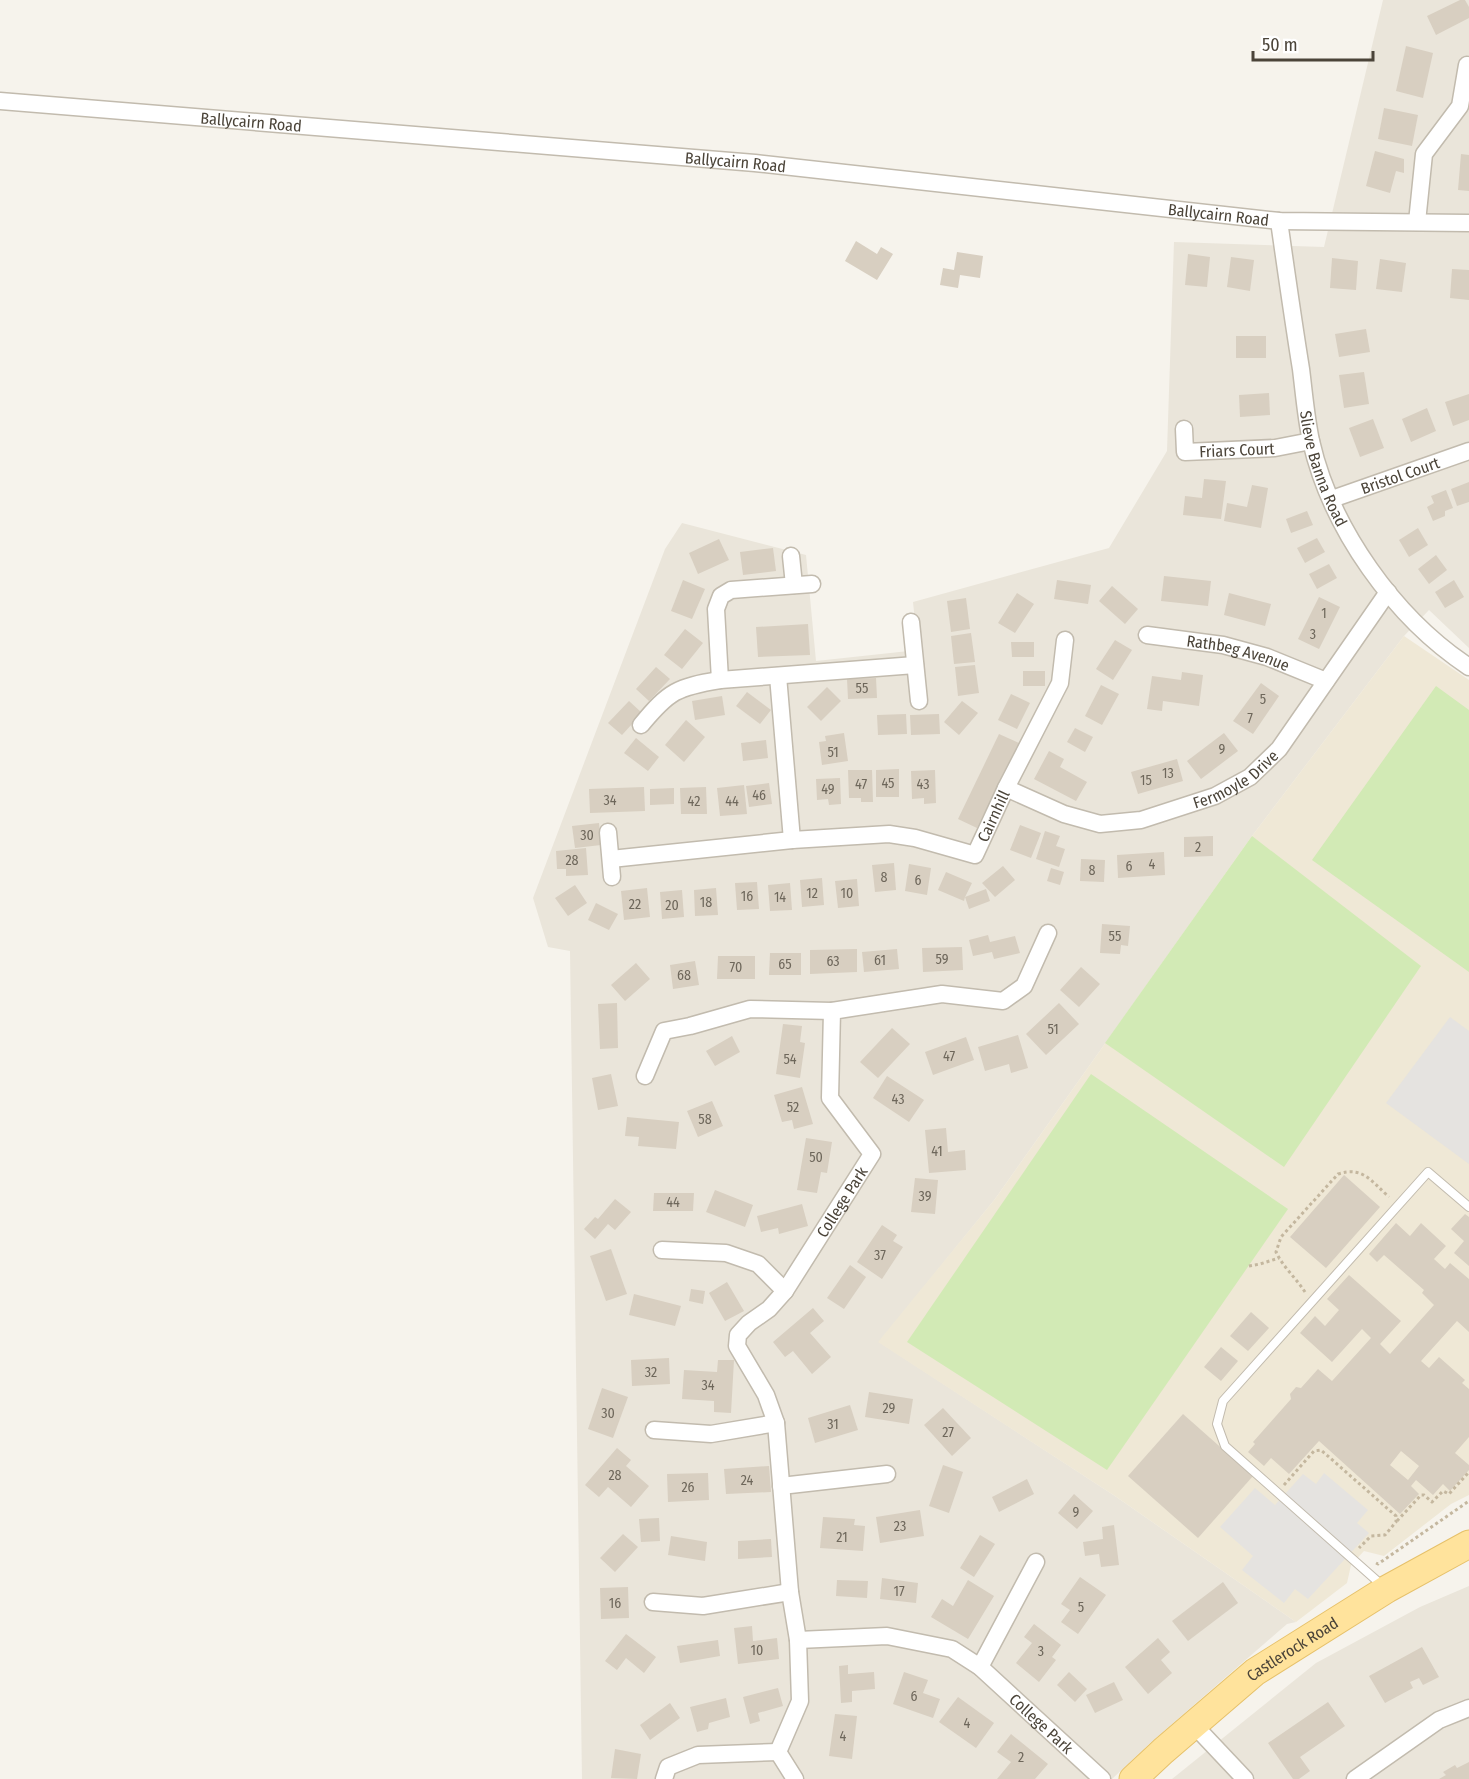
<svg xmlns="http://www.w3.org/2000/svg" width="1469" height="1779" viewBox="0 0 1469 1779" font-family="'Fira Sans Condensed',sans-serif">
	<rect width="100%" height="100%" fill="#f6f3ec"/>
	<g fill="#eae5da">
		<polygon points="1383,0 1469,0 1469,648 1429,610 1404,636 1252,836 995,1199 879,1342 1115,1496 1296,1622 1287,1624 1149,1744 1112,1779 582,1779 570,951 548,947 533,898 665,549 682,523 806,555 816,661 918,650 913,602 1109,548 1167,451 1174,242 1324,247"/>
		<polygon points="1469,1586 1469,1779 1172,1779 1316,1663 1420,1607"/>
	</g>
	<polygon fill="#efe8d6" points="1404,636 1469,680 1469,1495 1451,1504 1384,1556 1364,1551 1351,1565 1347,1583 1296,1622 1115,1496 878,1342 995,1199 1252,836"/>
	<g fill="#d2eab5">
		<polygon points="1436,686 1469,710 1469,972 1312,860"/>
		<polygon points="1252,836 1421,966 1284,1167 1105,1043"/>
		<polygon points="1091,1074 1288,1209 1107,1470 907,1342"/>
	</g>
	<g fill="#e5e3e0">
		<polygon points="1450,1017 1469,1031 1469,1164 1386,1103"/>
		<polygon points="1324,1473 1368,1510 1357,1523 1369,1533 1308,1599 1295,1589 1284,1603 1242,1570 1253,1556 1220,1527 1255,1488 1275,1505 1303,1474 1316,1484"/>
	</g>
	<g fill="#d8cfc1" fill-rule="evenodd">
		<polygon points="1460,0 1465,0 1469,7 1469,18 1436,35 1427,16"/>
		<polygon points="1406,46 1433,53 1423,98 1396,91"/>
		<polygon points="1384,108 1418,115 1412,146 1378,139"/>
		<polygon points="1375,151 1404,159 1404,173 1396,171 1390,193 1366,186"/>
		<polygon points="1461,154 1469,155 1469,191 1458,190"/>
		<polygon points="856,241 877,254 881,247 893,254 877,280 845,261"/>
		<polygon points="957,252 983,256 980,278 960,275 958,288 940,285 943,268 954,270"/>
		<polygon points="1188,254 1210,257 1207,287 1185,285"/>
		<polygon points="1231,257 1254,260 1250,291 1227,287"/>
		<polygon points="1332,258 1358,261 1356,290 1330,288"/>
		<polygon points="1380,259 1406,263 1402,292 1376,289"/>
		<polygon points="1452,269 1469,270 1469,300 1450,298"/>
		<polygon points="1366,329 1370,352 1339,357 1335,334"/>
		<rect x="1236" y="336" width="30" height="22"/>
		<polygon points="1364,372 1369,404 1344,408 1339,375"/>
		<polygon points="1269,393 1270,415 1240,417 1239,395"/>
		<polygon points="1469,394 1469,420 1453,426 1445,402"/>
		<polygon points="1427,408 1436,431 1411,442 1402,419"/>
		<polygon points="1373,419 1384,448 1360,457 1349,428"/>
		<polygon points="1204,479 1226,481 1221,519 1183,515 1185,496 1202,498"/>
		<polygon points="1469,482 1469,502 1457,506 1451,489"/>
		<polygon points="1252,485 1268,488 1261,528 1224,521 1227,503 1247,507"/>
		<polygon points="1446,490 1453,508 1445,511 1445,516 1433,521 1427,507 1434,503 1431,496"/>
		<polygon points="1307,511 1313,525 1291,533 1286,519"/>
		<polygon points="1418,528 1428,545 1409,557 1399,540"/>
		<polygon points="1317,538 1325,552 1305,563 1297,548"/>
		<polygon points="719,539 729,560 698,574 689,553"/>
		<polygon points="773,548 776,571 743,575 740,552"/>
		<polygon points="1436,555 1447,570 1429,584 1418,569"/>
		<polygon points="1329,564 1337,578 1317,589 1309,574"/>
		<polygon points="1164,576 1211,581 1208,606 1161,601"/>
		<polygon points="683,580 705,589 692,619 671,611"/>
		<polygon points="1057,580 1091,585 1088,604 1054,599"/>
		<polygon points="1454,580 1464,597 1445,608 1435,592"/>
		<polygon points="1112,586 1138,609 1125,624 1099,601"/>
		<polygon points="1017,593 1034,604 1015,633 998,623"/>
		<polygon points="1229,593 1271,604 1265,626 1224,615"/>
		<polygon points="1319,597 1340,607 1319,649 1298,639"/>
		<polygon points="966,598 970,629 951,632 947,601"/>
		<polygon points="808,624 810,655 758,657 756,627"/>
		<polygon points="685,629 703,643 682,669 664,655"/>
		<polygon points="971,633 975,662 954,664 951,636"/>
		<polygon points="1115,640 1132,650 1113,680 1096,669"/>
		<polygon points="1011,642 1034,642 1034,657 1012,657"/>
		<polygon points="975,665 979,693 958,696 955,667"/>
		<polygon points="656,667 670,679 649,701 636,689"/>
		<rect x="1023" y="671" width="22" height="15"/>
		<polygon points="1182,672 1203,675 1199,706 1163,701 1162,711 1147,709 1152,676 1181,680"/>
		<polygon points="876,678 877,698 848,699 847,679"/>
		<polygon points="1261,683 1279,696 1253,734 1233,721"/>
		<polygon points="1101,685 1119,694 1102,725 1085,716"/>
		<polygon points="827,687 841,701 821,721 807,707"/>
		<polygon points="747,692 771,710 760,724 736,706"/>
		<polygon points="1011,694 1030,703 1017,729 998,720"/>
		<polygon points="722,696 725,715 695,720 692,701"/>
		<polygon points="629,701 642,713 622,735 608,723"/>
		<polygon points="962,701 978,713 959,735 944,722"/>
		<polygon points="906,714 907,734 878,735 877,715"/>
		<polygon points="939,714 940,734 911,735 910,715"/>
		<polygon points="686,720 705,737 684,762 665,745"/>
		<polygon points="1075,728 1093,737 1085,752 1067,742"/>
		<polygon points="844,733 848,761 822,765 819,742 826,741 825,736"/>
		<polygon points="1224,733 1238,751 1201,779 1187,761"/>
		<polygon points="999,734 1019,743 977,828 958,819"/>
		<polygon points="636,738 659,757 648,771 624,753"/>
		<polygon points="766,740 768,758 743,761 741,743"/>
		<polygon points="1049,751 1064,759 1060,767 1087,782 1076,801 1034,779"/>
		<polygon points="1177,759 1183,781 1138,794 1131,772"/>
		<polygon points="899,769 899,797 876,797 876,770"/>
		<polygon points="848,770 872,770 873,802 861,802 861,798 849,798"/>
		<polygon points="935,770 936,803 924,804 924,798 912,799 911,771"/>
		<polygon points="840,778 841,804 829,805 828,799 817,800 816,779"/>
		<polygon points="769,783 772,804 749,807 746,786"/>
		<polygon points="744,785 747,814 720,816 717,788"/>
		<polygon points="644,787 645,811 590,813 589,789"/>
		<polygon points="706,787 707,814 681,814 680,788"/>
		<polygon points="674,788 674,804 650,805 650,789"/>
		<polygon points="599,823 601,845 575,848 572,826"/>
		<polygon points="1020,825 1041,833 1031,858 1010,850"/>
		<polygon points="1045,831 1060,836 1056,846 1065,849 1059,867 1036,859"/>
		<polygon points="1213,836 1213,856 1184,857 1184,837"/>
		<polygon points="586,848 588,875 566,876 566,869 557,869 556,851"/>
		<polygon points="1164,852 1165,875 1118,878 1117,855"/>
		<polygon points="1081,859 1105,860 1104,882 1080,881"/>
		<polygon points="894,863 896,890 875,892 872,865"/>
		<polygon points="909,864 931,868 927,895 905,891"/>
		<polygon points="1003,866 1015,880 995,897 982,883"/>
		<polygon points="1051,868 1064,872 1060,885 1047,881"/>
		<polygon points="946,872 972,883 965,897 986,889 990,901 969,909 965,897 964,901 938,890"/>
		<polygon points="822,878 824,905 802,907 800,880"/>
		<polygon points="857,879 859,906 838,908 835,881"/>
		<polygon points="757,882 759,909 737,910 735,883"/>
		<polygon points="790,883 792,910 770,911 768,885"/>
		<polygon points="575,885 587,903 568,916 555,898"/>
		<polygon points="647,888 650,917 624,920 621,891"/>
		<polygon points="716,888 718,915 695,916 694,890"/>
		<polygon points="682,890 684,917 662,919 660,892"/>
		<polygon points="596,903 618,914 609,930 588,920"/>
		<polygon points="1102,924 1130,926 1128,946 1121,945 1120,954 1100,953"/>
		<polygon points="988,935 990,942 1015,936 1020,953 994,959 992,952 973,956 969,940"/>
		<polygon points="962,947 963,970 923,972 922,948"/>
		<polygon points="857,949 857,972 810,974 810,950"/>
		<polygon points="897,949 899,969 864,972 862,952"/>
		<polygon points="770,953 801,953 801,975 769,975"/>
		<polygon points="718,956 755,956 755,979 717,979"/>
		<polygon points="695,961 699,985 673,989 670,965"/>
		<polygon points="636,963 650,979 625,1001 611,985"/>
		<polygon points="1081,967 1100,984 1079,1007 1060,990"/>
		<polygon points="617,1003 618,1048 600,1049 598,1004"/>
		<polygon points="1059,1003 1079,1024 1046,1055 1026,1034"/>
		<polygon points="783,1024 802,1026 800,1042 805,1043 800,1078 776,1074"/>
		<polygon points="892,1028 910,1044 878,1078 860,1062"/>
		<polygon points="1018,1035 1028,1068 1011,1073 1009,1064 985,1071 978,1047"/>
		<polygon points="732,1036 740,1052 715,1066 706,1051"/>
		<polygon points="966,1037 974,1060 933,1075 925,1052"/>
		<polygon points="611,1074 618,1106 598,1110 592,1078"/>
		<polygon points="887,1076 924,1100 909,1122 873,1098"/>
		<polygon points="802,1087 813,1124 794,1129 792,1120 782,1122 774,1095"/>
		<polygon points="712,1101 723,1126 698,1137 687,1111"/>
		<polygon points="627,1117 679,1122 676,1149 638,1146 639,1137 625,1136"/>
		<polygon points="946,1128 948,1152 965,1150 966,1170 929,1173 925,1130"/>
		<polygon points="806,1138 832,1142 827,1173 821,1172 817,1193 797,1190"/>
		<polygon points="1344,1175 1380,1207 1326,1268 1290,1237"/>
		<polygon points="915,1178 938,1180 935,1214 911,1212"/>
		<polygon points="715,1190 753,1205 745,1227 706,1212"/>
		<polygon points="654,1193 694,1193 693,1211 653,1211"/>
		<polygon points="615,1199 631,1212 615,1230 608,1224 595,1239 584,1229 595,1217 598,1219"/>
		<polygon points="802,1204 808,1226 779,1234 778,1228 761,1232 757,1216"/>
		<polygon points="1465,1214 1469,1217 1469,1266 1454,1253 1464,1241 1451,1229"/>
		<path d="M1396,1223l14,13 11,-13 25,23 -12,13 11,10 5,-6 19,16v53l-12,-11 -36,40 8,7 10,-11 26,23 -3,3 7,6v48l-14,16 14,12v5l-19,21 -7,-7 -10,11 -17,-15 -5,6 8,8 -19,20 -81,-73 -30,33 -18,-16 -7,8 -16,-14 7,-8 -2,-2 38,-43 -1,-5 6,-7 5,1 17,-19 14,12 39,-43 -9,-9 -30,33 -32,-29 15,-17 10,10 14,-16 -12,-11 22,-24 52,46 -21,23 10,10 44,-49 -12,-12 2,-3 -40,-35 -7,7 -8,-8zM1401,1451l18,15 -11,14 -18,-15z"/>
		<polygon points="882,1225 897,1235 893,1241 903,1247 882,1279 857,1262"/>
		<polygon points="611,1249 627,1294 606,1301 590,1256"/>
		<polygon points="850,1265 866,1277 844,1309 827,1298"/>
		<polygon points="727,1282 744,1311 725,1321 709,1293"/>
		<polygon points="691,1289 705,1291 703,1304 689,1301"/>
		<polygon points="634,1294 681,1306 675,1326 629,1315"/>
		<polygon points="813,1308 824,1321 810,1333 831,1357 812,1374 793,1351 785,1357 773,1342"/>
		<polygon points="1251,1312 1269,1328 1248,1351 1230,1336"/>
		<polygon points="1221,1347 1238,1361 1221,1381 1204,1367"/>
		<polygon points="669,1358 670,1384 632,1386 631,1360"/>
		<polygon points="718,1360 734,1360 731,1413 714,1412 714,1401 682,1399 684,1370 717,1372"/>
		<polygon points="602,1388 628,1397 613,1438 588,1429"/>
		<polygon points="869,1392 913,1399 909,1424 865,1417"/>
		<polygon points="850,1405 858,1430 815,1443 808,1418"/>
		<polygon points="943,1408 971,1438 952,1456 924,1425"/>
		<polygon points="1183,1414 1253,1476 1198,1538 1128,1476"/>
		<polygon points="617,1448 631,1460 626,1466 649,1486 631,1507 608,1487 599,1497 585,1485"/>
		<polygon points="943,1465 963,1472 949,1513 929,1506"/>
		<polygon points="769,1466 771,1492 726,1494 724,1469"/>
		<polygon points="708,1473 709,1500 668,1502 667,1474"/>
		<polygon points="1027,1479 1034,1494 999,1512 992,1497"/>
		<polygon points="1074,1494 1093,1511 1077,1529 1058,1513"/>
		<polygon points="920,1510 924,1536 880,1543 876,1517"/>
		<polygon points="823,1517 855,1519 854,1525 865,1526 863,1551 820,1548"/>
		<polygon points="659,1518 660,1541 641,1542 639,1519"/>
		<polygon points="1114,1525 1119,1565 1101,1567 1099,1554 1085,1556 1083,1542 1103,1539 1102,1527"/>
		<polygon points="623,1534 638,1547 615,1572 600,1558"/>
		<polygon points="980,1535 995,1544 974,1577 960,1568"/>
		<polygon points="671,1536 707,1542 705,1561 668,1555"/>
		<polygon points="771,1539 772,1557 738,1559 738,1541"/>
		<polygon points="1080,1577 1106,1595 1078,1634 1061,1622 1070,1610 1061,1604"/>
		<polygon points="882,1578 918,1583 916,1603 880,1599"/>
		<polygon points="837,1580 868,1581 867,1598 836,1596"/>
		<polygon points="968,1580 994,1596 968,1639 931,1617 942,1599 953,1606"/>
		<polygon points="1223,1582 1238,1603 1188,1641 1172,1621"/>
		<polygon points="628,1587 629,1618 601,1619 600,1588"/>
		<polygon points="1034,1624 1061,1645 1052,1657 1056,1660 1039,1682 1016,1663 1032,1643 1024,1637"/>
		<polygon points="752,1626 753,1641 777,1638 779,1659 738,1664 734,1628"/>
		<polygon points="626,1634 656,1657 644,1673 626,1658 617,1670 605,1661"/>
		<polygon points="1158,1638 1170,1652 1161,1660 1172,1673 1148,1694 1125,1667"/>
		<polygon points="718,1640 720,1656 680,1663 677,1646"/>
		<polygon points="1422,1647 1439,1677 1423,1685 1419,1678 1410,1682 1413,1688 1385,1703 1369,1676"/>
		<polygon points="848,1665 848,1674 874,1672 875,1689 852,1691 852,1702 841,1703 839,1666"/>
		<polygon points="904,1672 928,1680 923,1693 940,1699 933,1718 893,1704"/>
		<polygon points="1069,1672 1087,1689 1075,1702 1057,1685"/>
		<polygon points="1114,1682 1123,1700 1095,1713 1086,1695"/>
		<polygon points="778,1688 783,1706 758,1713 760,1721 750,1724 743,1697"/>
		<polygon points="958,1697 994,1723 976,1748 939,1722"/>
		<polygon points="726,1698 730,1717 709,1723 708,1729 697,1732 690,1707"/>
		<polygon points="1328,1702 1345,1726 1300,1757 1310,1771 1299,1779 1293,1779 1268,1743"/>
		<polygon points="670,1703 680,1718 650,1740 640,1725"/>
		<polygon points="835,1714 857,1716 852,1759 829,1756"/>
		<polygon points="1011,1734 1048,1764 1035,1779 997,1779 1011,1762 997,1752"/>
		<polygon points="615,1749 641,1754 637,1779 611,1778"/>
		<polygon points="1469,1762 1469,1779 1439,1779 1446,1775 1443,1772 1455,1765 1457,1768"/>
	</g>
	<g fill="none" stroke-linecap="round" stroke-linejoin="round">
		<g stroke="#c2bbae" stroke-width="10">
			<polyline id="lane" points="1384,1587 1225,1446 1217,1424 1223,1401 1428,1172 1469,1207"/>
		</g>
		<g stroke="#c2bbae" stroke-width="19">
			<g id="street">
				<path id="s1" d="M0,101l755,62 524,58 190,2"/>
				<path id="s2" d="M1279,221c7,49 14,99 22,148 3,24 5,49 10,72 20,88 84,177 158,226"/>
				<polyline points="1417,222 1424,154 1460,106 1467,65"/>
				<path id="s3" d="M1184,429l1,23 90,-4 36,-7"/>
				<path id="s4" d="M1332,499l137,-48"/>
				<polyline points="791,556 794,585"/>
				<polyline points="911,622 919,701"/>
				<path id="s5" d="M1147,635l76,10 44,12 59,24"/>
				<polyline points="778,676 792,840"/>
				<polyline points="720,680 716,609 721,596 731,590 812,584"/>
				<path d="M641,725c28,-34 36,-38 79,-45l195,-15"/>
				<path id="s6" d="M1006,788l58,26 36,10 41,-4 74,-24 35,-19 29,-28 109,-157"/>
				<polyline points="608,832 612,877"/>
				<path id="s7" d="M611,859l181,-19 97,-6 26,4 60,17 31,-67 54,-105 5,-43"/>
				<polyline points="645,1076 664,1031 690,1026 750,1009 832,1011"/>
				<polyline points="662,1250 726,1253 758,1264 785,1291"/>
				<polyline points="654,1430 711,1434 776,1423"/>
				<polyline points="781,1486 887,1474"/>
				<polyline points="653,1602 703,1606 790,1592"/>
				<path id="s8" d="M798,1640l89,-4 65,13 28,18 122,112"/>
				<polyline points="980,1667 1036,1562"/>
				<polyline points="1194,1725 1245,1779"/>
				<path id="s9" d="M778,1752l22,-51 -2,-61 -8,-48 -14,-169 -10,-28 -29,-49 1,-11 11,-12 20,-14 16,-18 87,-137 -42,-56 2,-87 110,-17 61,7 21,-15 24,-53"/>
				<polyline points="778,1752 795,1779"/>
				<polyline points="664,1779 668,1767 698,1755 778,1752"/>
				<polyline points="1355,1779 1439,1720 1469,1708"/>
			</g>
		</g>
		<g stroke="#e6c16a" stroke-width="29">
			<g id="primary">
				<path id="s10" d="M1133,1779l30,-28 92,-79 132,-83 82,-45"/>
			</g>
		</g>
		<g stroke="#c4b79f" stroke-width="3" stroke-dasharray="3 3" stroke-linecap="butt">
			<polyline points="1249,1266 1260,1264 1279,1258"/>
			<path d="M1305,1292c-9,-14 -22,-25 -29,-40l5,-15 57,-63c25,-8 33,7 51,23"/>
			<polyline points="1284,1485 1314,1451 1321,1450 1396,1516 1396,1522 1385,1535 1371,1536 1359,1548"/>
			<polyline points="1397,1521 1421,1495 1424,1495 1432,1502 1443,1491 1449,1494 1469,1472"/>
			<polyline points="1376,1563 1378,1564 1469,1501"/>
		</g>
		<use href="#lane" stroke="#fff" stroke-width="8"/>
		<use href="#street" stroke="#fff" stroke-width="16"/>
		<use href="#primary" stroke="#ffe39c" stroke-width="27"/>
	</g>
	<g text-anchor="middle" stroke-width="6" stroke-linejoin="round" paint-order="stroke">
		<g font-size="14" fill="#6e675b">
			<text x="1324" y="618">1</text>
			<text x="1313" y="639">3</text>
			<text x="862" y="693">55</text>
			<text x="1263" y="704">5</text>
			<text x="1250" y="723">7</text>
			<text x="1222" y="754">9</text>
			<text x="833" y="757">51</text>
			<text x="1168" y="778">13</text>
			<text x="1146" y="785">15</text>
			<text x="888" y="788">45</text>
			<text x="861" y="789">47</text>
			<text x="923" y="789">43</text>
			<text x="828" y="794">49</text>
			<text x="759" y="800">46</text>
			<text x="610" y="805">34</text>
			<text x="694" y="806">42</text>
			<text x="732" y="806">44</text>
			<text x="587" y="840">30</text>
			<text x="1198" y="852">2</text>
			<text x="572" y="865">28</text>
			<text x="1152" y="869">4</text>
			<text x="1129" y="871">6</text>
			<text x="1092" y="875">8</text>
			<text x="884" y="882">8</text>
			<text x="918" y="885">6</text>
			<text x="812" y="898">12</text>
			<text x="847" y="898">10</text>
			<text x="747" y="901">16</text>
			<text x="780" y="902">14</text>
			<text x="706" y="907">18</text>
			<text x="635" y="909">22</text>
			<text x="672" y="910">20</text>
			<text x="1115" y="941">55</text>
			<text x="942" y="964">59</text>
			<text x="880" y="965">61</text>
			<text x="833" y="966">63</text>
			<text x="785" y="969">65</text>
			<text x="736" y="972">70</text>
			<text x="684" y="980">68</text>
			<text x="1053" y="1034">51</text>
			<text x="949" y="1061">47</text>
			<text x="790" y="1064">54</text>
			<text x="898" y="1104">43</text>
			<text x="793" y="1112">52</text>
			<text x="705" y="1124">58</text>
			<text x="937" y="1156">41</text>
			<text x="816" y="1162">50</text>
			<text x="925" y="1201">39</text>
			<text x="673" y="1207">44</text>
			<text x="880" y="1260">37</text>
			<text x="651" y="1377">32</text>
			<text x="708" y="1390">34</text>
			<text x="889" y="1413">29</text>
			<text x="608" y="1418">30</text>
			<text x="833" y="1429">31</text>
			<text x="948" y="1437">27</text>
			<text x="615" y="1480">28</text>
			<text x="747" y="1485">24</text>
			<text x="688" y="1492">26</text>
			<text x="1076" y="1517">9</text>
			<text x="900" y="1531">23</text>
			<text x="842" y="1542">21</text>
			<text x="899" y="1596">17</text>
			<text x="615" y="1608">16</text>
			<text x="1081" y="1612">5</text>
			<text x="757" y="1655">10</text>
			<text x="1041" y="1656">3</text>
			<text x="914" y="1701">6</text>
			<text x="967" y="1728">4</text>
			<text x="843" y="1741">4</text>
			<text x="1021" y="1762">2</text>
		</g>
		<g font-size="16" fill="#4b4439" stroke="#fff">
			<text dy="6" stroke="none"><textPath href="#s1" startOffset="252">Ballycairn Road</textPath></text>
			<text dy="6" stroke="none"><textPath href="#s1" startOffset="738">Ballycairn Road</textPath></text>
			<text dy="6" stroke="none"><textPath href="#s1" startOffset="1224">Ballycairn Road</textPath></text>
			<text dy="6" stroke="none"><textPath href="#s3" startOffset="75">Friars Court</textPath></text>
			<text dy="6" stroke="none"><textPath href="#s2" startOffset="252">Slieve Banna Road</textPath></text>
			<text dy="6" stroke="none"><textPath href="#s4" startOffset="72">Bristol Court</textPath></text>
			<text dy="6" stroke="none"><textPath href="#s5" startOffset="93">Rathbeg Avenue</textPath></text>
			<text dy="6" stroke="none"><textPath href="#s6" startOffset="246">Fermoyle Drive</textPath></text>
			<text dy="6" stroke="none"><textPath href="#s7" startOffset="411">Cairnhill</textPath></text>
			<text dy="6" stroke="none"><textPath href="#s9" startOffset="603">College Park</textPath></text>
			<text dy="6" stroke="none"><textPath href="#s10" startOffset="206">Castlerock Road</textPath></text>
			<text dy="6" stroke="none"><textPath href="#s8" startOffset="272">College Park</textPath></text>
		</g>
	</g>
	<path d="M1253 51v9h120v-9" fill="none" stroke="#4b4439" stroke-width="3"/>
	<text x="1262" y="51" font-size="18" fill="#4b4439" stroke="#ffffff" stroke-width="4.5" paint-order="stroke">50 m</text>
</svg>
